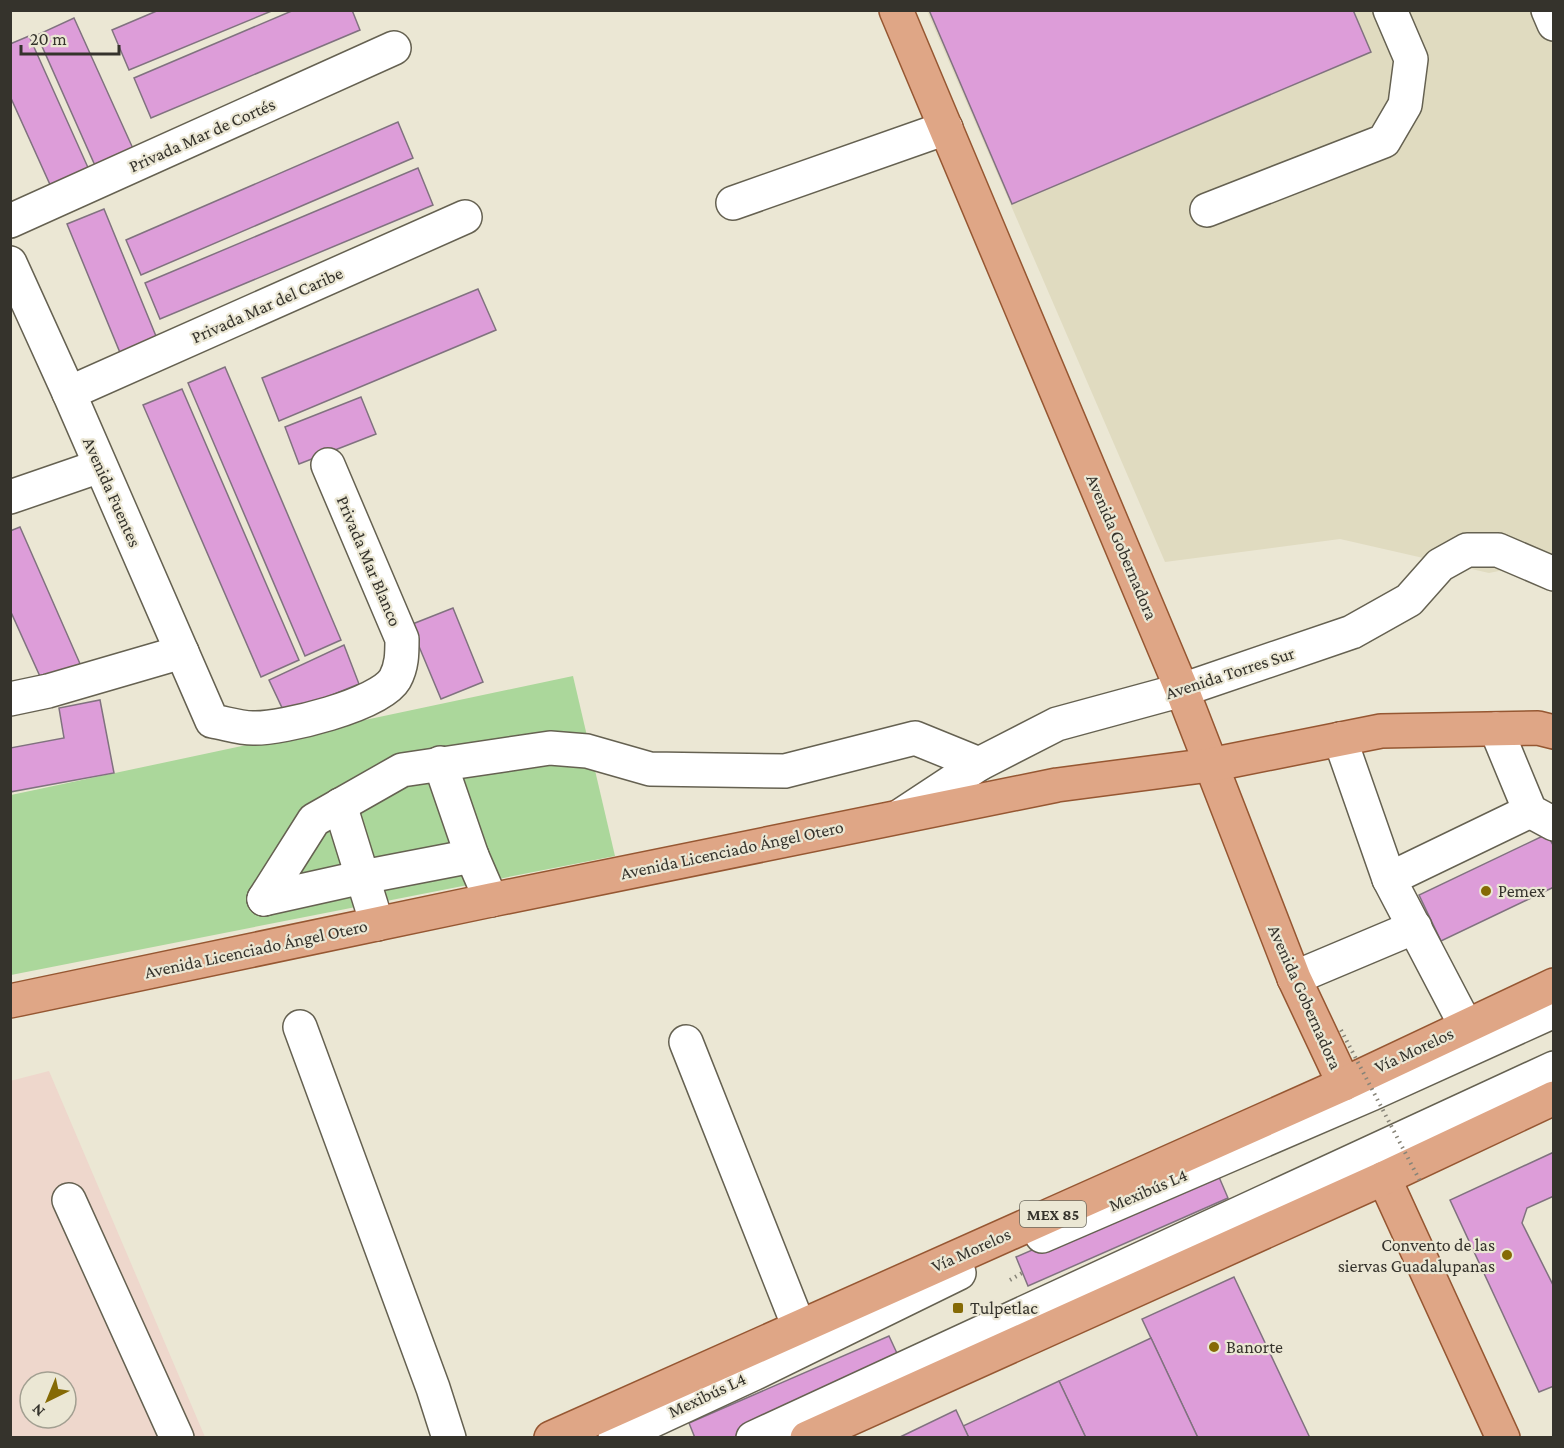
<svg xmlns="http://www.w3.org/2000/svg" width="1564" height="1448" viewBox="0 0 1564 1448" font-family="'Crimson Pro',serif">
	<rect width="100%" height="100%" fill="#ebe7d4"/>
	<path fill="#eed7cc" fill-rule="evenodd" d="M49,1071l156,366h-194l-1,-356zM30,1382h36v36h-36z"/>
	<polygon fill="#e0dbc0" points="927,11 1553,11 1553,560 1489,573 1340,539 1165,562"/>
	<polygon fill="#abd79b" points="573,676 615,856 11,975 11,795"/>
	<g fill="#dd9dd9" stroke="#80727f" stroke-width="1.5">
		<polygon points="159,10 274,10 129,70 112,30"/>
		<polygon points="294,10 352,10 360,30 151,118 134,78"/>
		<polygon points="929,10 1353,10 1371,52 1012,204"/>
		<polygon points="74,18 135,153 97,170 37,35"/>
		<polygon points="29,36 90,172 52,189 10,96 10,44"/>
		<polygon points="398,122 413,158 141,275 126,240"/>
		<polygon points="418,168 433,205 160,319 145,283"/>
		<polygon points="104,209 158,341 121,355 67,224"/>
		<polygon points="478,289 496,330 279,421 262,378"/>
		<polygon points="225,367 341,640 305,656 188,383"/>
		<polygon points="182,389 299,660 261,677 143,405"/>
		<polygon points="361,397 376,434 299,464 285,427"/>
		<polygon points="20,527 81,666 43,683 10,610 10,531"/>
		<polygon points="453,608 483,682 441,699 410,625"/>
		<polygon points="344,645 359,684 285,714 269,680"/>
		<polygon points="100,700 114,773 10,792 10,748 64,738 59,708"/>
		<polygon points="1547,834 1554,847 1554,887 1441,941 1419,895"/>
		<polygon points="1554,1152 1554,1196 1527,1208 1522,1223 1554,1287 1554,1386 1539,1392 1450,1200"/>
		<polygon points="1216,1170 1228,1198 1028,1286 1016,1257"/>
		<polygon points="1234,1277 1310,1438 1198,1438 1142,1319"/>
		<polygon points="889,1336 902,1364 734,1438 695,1438 689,1423"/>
		<polygon points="1151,1338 1198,1438 1086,1438 1059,1381"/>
		<polygon points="1059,1381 1086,1438 969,1438 963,1426"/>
		<polygon points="956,1410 969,1438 898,1438"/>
	</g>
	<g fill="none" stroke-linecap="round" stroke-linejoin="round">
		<g stroke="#656151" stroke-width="36">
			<g id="minor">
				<polyline points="1548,10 1554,24"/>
				<polyline points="733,203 946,128"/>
				<polyline points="1207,210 1384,141 1405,105 1411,59 1390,10"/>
				<polyline points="10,221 394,48"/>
				<path d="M10,263l59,130 143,328c13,2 27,7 41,7 29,1 127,-23 142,-49 7,-13 7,-25 7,-40l-74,-174"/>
				<polyline points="69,393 465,217"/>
				<polyline points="10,497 100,466"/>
				<polyline points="10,699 48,691 182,652"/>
				<polyline points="1496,729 1530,811 1554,824"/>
				<polyline points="1340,739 1389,879 1466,1026"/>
				<polyline points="440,763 472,856 491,900"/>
				<polyline points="340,805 377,924"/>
				<polyline points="900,816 979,764 1057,724 1182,690 1352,632 1409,600 1440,565 1467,550 1498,550 1554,574"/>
				<polyline points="1389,879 1530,811"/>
				<polyline points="264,899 314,820 402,770 550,748 587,751 650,769 785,771 915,738 979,764"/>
				<polyline points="264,899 363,877 472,856"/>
				<polyline points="1294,978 1415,927"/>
				<polyline points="300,1027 433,1388 449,1438"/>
				<polyline points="686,1042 799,1327"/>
				<polyline points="69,1200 177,1438"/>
				<polyline points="1042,1236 1371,1094 1554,1011"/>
				<polyline points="615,1438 753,1374 959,1273"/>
				<polyline points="753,1438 1554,1068"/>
			</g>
		</g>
		<g stroke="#965732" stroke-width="36">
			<g id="major">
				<polyline points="896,10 1182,690 1294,978 1344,1084"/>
				<polyline points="10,1001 491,900 1057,785 1210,765 1381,731 1538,728 1554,732"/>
				<polyline points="1384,1178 1503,1438"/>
				<polyline points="551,1438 1344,1084 1554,985"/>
				<polyline points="807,1438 1384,1178 1554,1098"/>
			</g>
		</g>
		<polyline stroke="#878478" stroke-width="4" stroke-dasharray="1.5 4.5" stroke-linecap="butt" points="1010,1280 1022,1273"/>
		<use href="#minor" stroke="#fff" stroke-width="33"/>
		<use href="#major" stroke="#dfa686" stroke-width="33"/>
		<polyline stroke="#878478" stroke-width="4" stroke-dasharray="1.5 4.5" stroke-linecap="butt" points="1341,1030 1420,1181"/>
	</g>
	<g fill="#856a05" stroke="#ebe7d4" stroke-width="2">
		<circle cx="1486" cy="891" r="6"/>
		<circle cx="1507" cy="1255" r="6"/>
		<rect x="952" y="1302" width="12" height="12" rx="3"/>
		<circle cx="1214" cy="1347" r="6"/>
	</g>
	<g text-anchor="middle" stroke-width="4.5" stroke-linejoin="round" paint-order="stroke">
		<rect fill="#ebe7d4" stroke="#6c695e" stroke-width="1.5" x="1020" y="1201" width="66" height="26" rx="4.5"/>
		<g font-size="16" font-weight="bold" fill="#35332c">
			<text x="1053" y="1220">MEX 85</text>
		</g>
		<g font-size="18" fill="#35332c" stroke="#ebe7d4">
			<text transform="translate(202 135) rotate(-24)" y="6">Privada Mar de Cortés</text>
			<text transform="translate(267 305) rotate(-24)" y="6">Privada Mar del Caribe</text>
			<text transform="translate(112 492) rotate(66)" y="6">Avenida Fuentes</text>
			<text transform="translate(1122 547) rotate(67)" y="6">Avenida Gobernadora</text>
			<text transform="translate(369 561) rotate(67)" y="6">Privada Mar Blanco</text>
			<text transform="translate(1230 673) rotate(-18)" y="6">Avenida Torres Sur</text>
			<text transform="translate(732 850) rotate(-12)" y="6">Avenida Licenciado Ángel Otero</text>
			<text transform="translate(256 949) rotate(-12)" y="6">Avenida Licenciado Ángel Otero</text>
			<text transform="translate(1305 997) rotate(66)" y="6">Avenida Gobernadora</text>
			<text transform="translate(1414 1050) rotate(-25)" y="6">Vía Morelos</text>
			<text transform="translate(1148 1190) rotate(-23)" y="6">Mexibús L4</text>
			<text transform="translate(971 1250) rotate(-24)" y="6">Vía Morelos</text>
			<text transform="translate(707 1395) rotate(-25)" y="6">Mexibús L4</text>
		</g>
		<g font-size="18" fill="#35332c" stroke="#ebe7d4" text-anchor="start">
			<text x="1498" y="897">Pemex</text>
			<text x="1495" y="1251" text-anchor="end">Convento de las<tspan x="1495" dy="21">siervas Guadalupanas</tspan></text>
			<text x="970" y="1314">Tulpetlac</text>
			<text x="1226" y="1353">Banorte</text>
		</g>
	</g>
	<rect width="1564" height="1448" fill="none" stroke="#35332c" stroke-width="24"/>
	<g transform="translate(48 1400) rotate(223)"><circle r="28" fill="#ebe7d4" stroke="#a29f91" stroke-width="1.5"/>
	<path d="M0-4.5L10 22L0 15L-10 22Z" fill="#856a05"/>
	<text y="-9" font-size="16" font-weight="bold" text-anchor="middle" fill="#35332c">N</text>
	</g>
	<path d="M21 45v9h98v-9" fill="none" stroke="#35332c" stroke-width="3"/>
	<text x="30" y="45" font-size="18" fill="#35332c" stroke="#ebe7d4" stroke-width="4.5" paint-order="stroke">20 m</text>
</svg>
